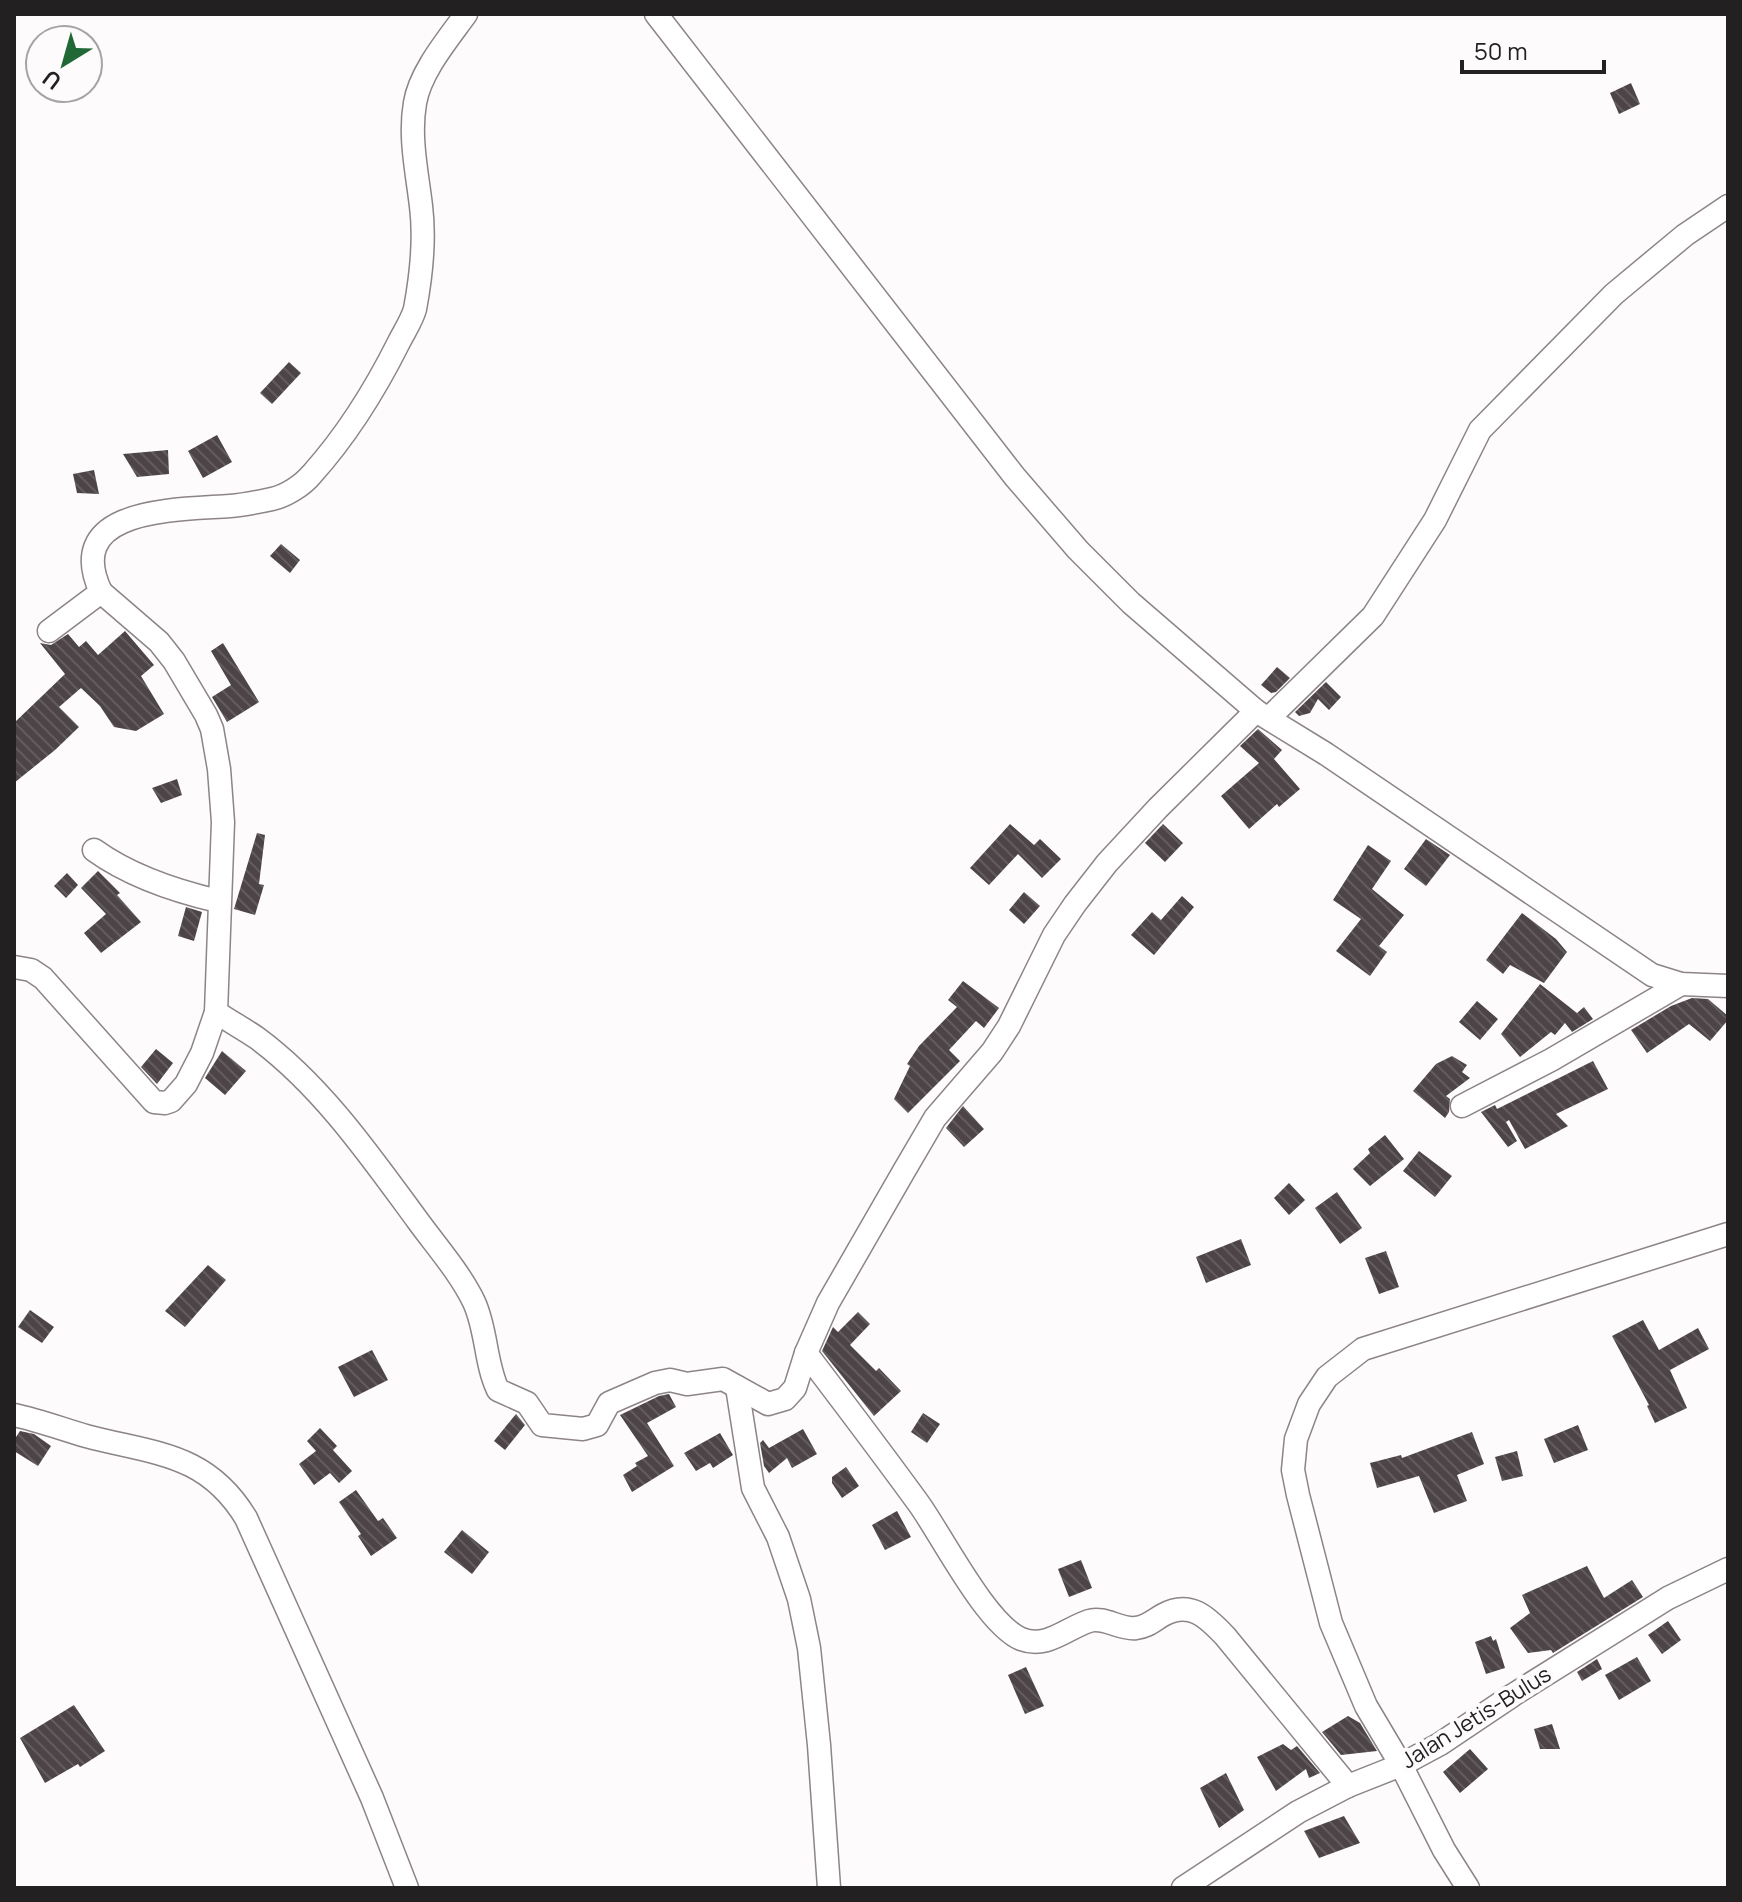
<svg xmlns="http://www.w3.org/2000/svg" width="1742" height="1902" viewBox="0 0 1742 1902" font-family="Manrope,sans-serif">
	<defs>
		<pattern id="building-back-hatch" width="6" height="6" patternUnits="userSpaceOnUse" patternTransform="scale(2)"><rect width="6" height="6" fill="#4c4446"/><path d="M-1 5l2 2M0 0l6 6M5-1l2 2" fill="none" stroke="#635c5e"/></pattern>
	</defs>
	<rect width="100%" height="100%" fill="#fefbfc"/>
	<g fill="url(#building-back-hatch)">
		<polygon points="1631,83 1640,104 1619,114 1610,93"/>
		<polygon points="289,362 301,373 272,404 260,393"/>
		<polygon points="217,435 232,462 203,478 188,451"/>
		<polygon points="168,450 169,474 137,477 123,454"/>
		<polygon points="94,470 99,494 77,493 73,474"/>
		<polygon points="281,544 300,560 290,573 270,556"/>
		<polygon points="125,631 154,665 141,676 164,714 136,731 114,727 100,706 81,688 59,707 79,727 55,750 14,783 14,723 65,674 40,643 51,645 68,634 79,647 86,641 98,655"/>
		<polygon points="223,643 259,702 227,722 212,697 231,685 211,651"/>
		<polygon points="1277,667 1290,678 1276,692 1271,693 1261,685"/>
		<polygon points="1326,682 1341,697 1329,710 1318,699 1310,713 1299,716 1295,712"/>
		<polygon points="1258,729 1282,750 1274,759 1300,789 1279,807 1277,804 1249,829 1221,796 1259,763 1240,746"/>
		<polygon points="177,779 182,795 161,803 152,788"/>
		<polygon points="1010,824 1034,845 1040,839 1061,859 1042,878 1018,854 989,885 970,868"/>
		<polygon points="1163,824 1183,843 1165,862 1145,843"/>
		<polygon points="257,833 265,835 259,884 264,885 255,915 234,909"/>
		<polygon points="1426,839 1450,855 1426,886 1404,869"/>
		<polygon points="1368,845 1391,861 1372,889 1404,915 1379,946 1387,952 1370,976 1336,951 1361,919 1333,900"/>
		<polygon points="98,871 120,893 117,895 141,922 101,953 84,933 106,914 81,888"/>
		<polygon points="67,873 78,885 66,898 54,886"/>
		<polygon points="1024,892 1040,906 1024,924 1009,910"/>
		<polygon points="1182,896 1194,907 1154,955 1131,935 1152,912 1161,920"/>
		<polygon points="186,907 202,912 194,941 178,936"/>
		<polygon points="1522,913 1556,939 1567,952 1544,983 1510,965 1503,974 1486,960"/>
		<polygon points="963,981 999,1008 984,1028 976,1021 949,1050 960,1061 908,1113 894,1099 910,1066 907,1064 919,1046 957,1007 948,1000"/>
		<polygon points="1540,984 1577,1013 1584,1007 1593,1019 1572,1032 1565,1023 1555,1035 1551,1032 1520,1057 1501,1034"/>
		<polygon points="1692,998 1708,999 1728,1016 1728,1020 1710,1041 1689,1024 1647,1053 1631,1030 1671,1006"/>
		<polygon points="1477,1001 1498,1019 1480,1040 1459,1022"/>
		<polygon points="156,1049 173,1063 157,1084 141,1067"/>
		<polygon points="222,1051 246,1071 225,1095 205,1078"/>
		<polygon points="1452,1056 1467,1065 1462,1072 1470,1078 1446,1096 1450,1099 1449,1112 1445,1118 1413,1091 1436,1064"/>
		<polygon points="1593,1061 1608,1089 1556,1114 1568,1126 1525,1149 1509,1120 1506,1122 1517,1141 1508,1147 1481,1112 1495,1105 1497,1109"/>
		<polygon points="963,1106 984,1129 964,1147 946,1128"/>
		<polygon points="1385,1135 1404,1159 1370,1186 1353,1169 1370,1153 1368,1149"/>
		<polygon points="1419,1151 1452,1176 1435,1197 1403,1171"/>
		<polygon points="1289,1183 1305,1200 1289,1215 1274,1198"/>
		<polygon points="1337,1192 1362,1228 1340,1244 1315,1208"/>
		<polygon points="1241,1239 1251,1265 1206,1283 1196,1257"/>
		<polygon points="1386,1251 1399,1287 1379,1294 1365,1258"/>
		<polygon points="208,1265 226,1280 185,1327 165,1311"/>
		<polygon points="30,1310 54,1327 42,1343 18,1327"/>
		<polygon points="858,1312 870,1324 850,1345 876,1371 879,1368 901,1391 874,1416 822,1351 833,1327 838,1332"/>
		<polygon points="1643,1320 1659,1350 1698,1328 1709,1349 1670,1370 1687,1408 1655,1423 1647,1406 1649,1405 1612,1336"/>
		<polygon points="372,1350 388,1380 354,1397 338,1367"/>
		<polygon points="669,1394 676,1407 647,1423 674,1466 632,1492 623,1475 637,1466 635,1463 648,1456 620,1415 659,1396"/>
		<polygon points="923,1413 940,1424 927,1443 911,1432"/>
		<polygon points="516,1414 525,1425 505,1450 494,1441"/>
		<polygon points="1578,1425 1588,1450 1554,1463 1544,1439"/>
		<polygon points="320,1428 337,1446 333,1450 352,1471 339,1483 330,1473 314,1485 299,1464 316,1451 307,1441"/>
		<polygon points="803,1429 817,1454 792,1468 787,1458 769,1473 764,1466 760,1443 763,1440 769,1448"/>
		<polygon points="20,1431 34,1434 51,1446 38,1466 14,1451 14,1440"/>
		<polygon points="1472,1432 1484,1464 1457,1475 1467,1501 1434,1513 1419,1476 1377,1488 1370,1463 1401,1455 1402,1458"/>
		<polygon points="720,1433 733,1455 713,1468 710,1463 696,1471 684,1453"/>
		<polygon points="1517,1451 1523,1476 1502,1481 1495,1457"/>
		<polygon points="846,1467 859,1486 842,1498 832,1483 832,1477"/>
		<polygon points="356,1490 378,1521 383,1518 397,1538 371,1556 358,1536 361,1534 339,1502"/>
		<polygon points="897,1511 911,1537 885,1550 872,1525"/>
		<polygon points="462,1530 489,1552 472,1574 444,1552"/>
		<polygon points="1081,1560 1092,1588 1069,1597 1058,1569"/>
		<polygon points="1587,1566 1604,1598 1632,1580 1643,1597 1553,1653 1551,1650 1528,1653 1510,1628 1530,1613 1522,1595"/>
		<polygon points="1668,1621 1681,1640 1662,1654 1648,1635"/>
		<polygon points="1491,1636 1493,1641 1496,1639 1505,1668 1486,1674 1475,1642"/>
		<polygon points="1637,1657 1651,1681 1619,1700 1605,1675"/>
		<polygon points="1597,1659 1602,1669 1582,1681 1577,1672"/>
		<polygon points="1026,1667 1044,1706 1025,1714 1008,1675"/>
		<polygon points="74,1705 105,1751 80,1767 78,1764 45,1783 20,1738"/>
		<polygon points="1348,1716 1360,1723 1377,1751 1341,1755 1322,1732"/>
		<polygon points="1552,1724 1560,1749 1540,1749 1534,1729"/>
		<polygon points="1283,1744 1291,1750 1297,1746 1320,1773 1309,1778 1306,1769 1276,1791 1257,1757"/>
		<polygon points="1470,1749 1488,1769 1460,1793 1443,1772"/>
		<polygon points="1226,1773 1244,1810 1219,1828 1200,1788"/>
		<polygon points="1344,1816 1360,1843 1319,1858 1304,1831"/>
	</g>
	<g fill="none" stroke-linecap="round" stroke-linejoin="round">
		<g stroke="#8d8487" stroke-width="25">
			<g id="minor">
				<polyline points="656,14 1015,477 1078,550 1131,603 1256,711 1326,754 1652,975 1681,984 1728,986"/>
				<path d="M49,631l52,-39c-40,-85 77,-82 129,-86 13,-1 28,-4 42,-7 14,-3 31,-14 40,-25 35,-39 64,-86 87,-132 5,-10 13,-22 16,-33 6,-32 10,-71 6,-103 -4,-34 -12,-69 -6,-103 5,-31 33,-64 51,-89"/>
				<polyline points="1269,718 1373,616 1435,520 1480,430 1614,294 1685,235 1728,206"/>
				<path d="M94,850c36,26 81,41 124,51"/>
				<polyline points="14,967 31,970 43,978 154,1102 165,1103 171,1101 186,1084 202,1053 216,1012 223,822 219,769 212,729 206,715 174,661 159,642 101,592"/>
				<path d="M216,1012c13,9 28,17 41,26 65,48 114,119 161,183 19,26 42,52 56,81 13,28 11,61 24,88l29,13 15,22 41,4 14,-4 12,-22 46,-20 15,-3 17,4 36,-5 45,25 17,-5 10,-11 11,-35 22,-50 76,-132 31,-53 57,-66 17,-26 45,-91 21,-31 32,-41 51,-55 98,-97"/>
				<polyline points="1462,1106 1551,1060 1681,984"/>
				<path d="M806,1353c38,50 76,100 113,151 23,32 67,120 102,135 26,10 44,-10 68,-18 15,-5 31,9 47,7 11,-1 18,-8 27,-13 27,-15 44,2 62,21l123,150"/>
				<polyline points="737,1387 753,1488 778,1537 799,1599 809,1648 819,1745 829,1888"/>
				<path d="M14,1415c24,5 48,14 72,21 67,18 120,16 160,82l126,280 35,90"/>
				<polyline points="1183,1888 1298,1812 1348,1786 1401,1765 1440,1744 1513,1695 1668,1598 1728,1569"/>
				<polyline points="1468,1888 1444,1850 1401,1765 1366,1706 1331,1623 1298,1495 1293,1470 1296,1439 1309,1404 1327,1377 1363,1349 1728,1234"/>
			</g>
		</g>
		<use href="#minor" stroke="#fff" stroke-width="22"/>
	</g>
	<g text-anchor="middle" stroke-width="8" stroke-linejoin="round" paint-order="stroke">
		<g font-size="22" fill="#232021" stroke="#fefbfc">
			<text transform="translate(1476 1717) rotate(-32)" y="8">Jalan Jetis-Bulus</text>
		</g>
	</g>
	<rect width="1742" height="1902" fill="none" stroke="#232021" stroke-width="32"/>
	<g transform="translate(64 64) rotate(217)"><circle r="38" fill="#fefbfc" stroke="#a6a3a4" stroke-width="2"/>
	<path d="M0-6L14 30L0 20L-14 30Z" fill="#206835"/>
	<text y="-12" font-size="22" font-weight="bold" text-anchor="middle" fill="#232021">U</text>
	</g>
	<path d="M1462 60v12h142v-12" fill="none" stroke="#232021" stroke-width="4"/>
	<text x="1474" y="60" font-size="24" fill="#232021" stroke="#fefbfc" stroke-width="6" paint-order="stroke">50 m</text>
</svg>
